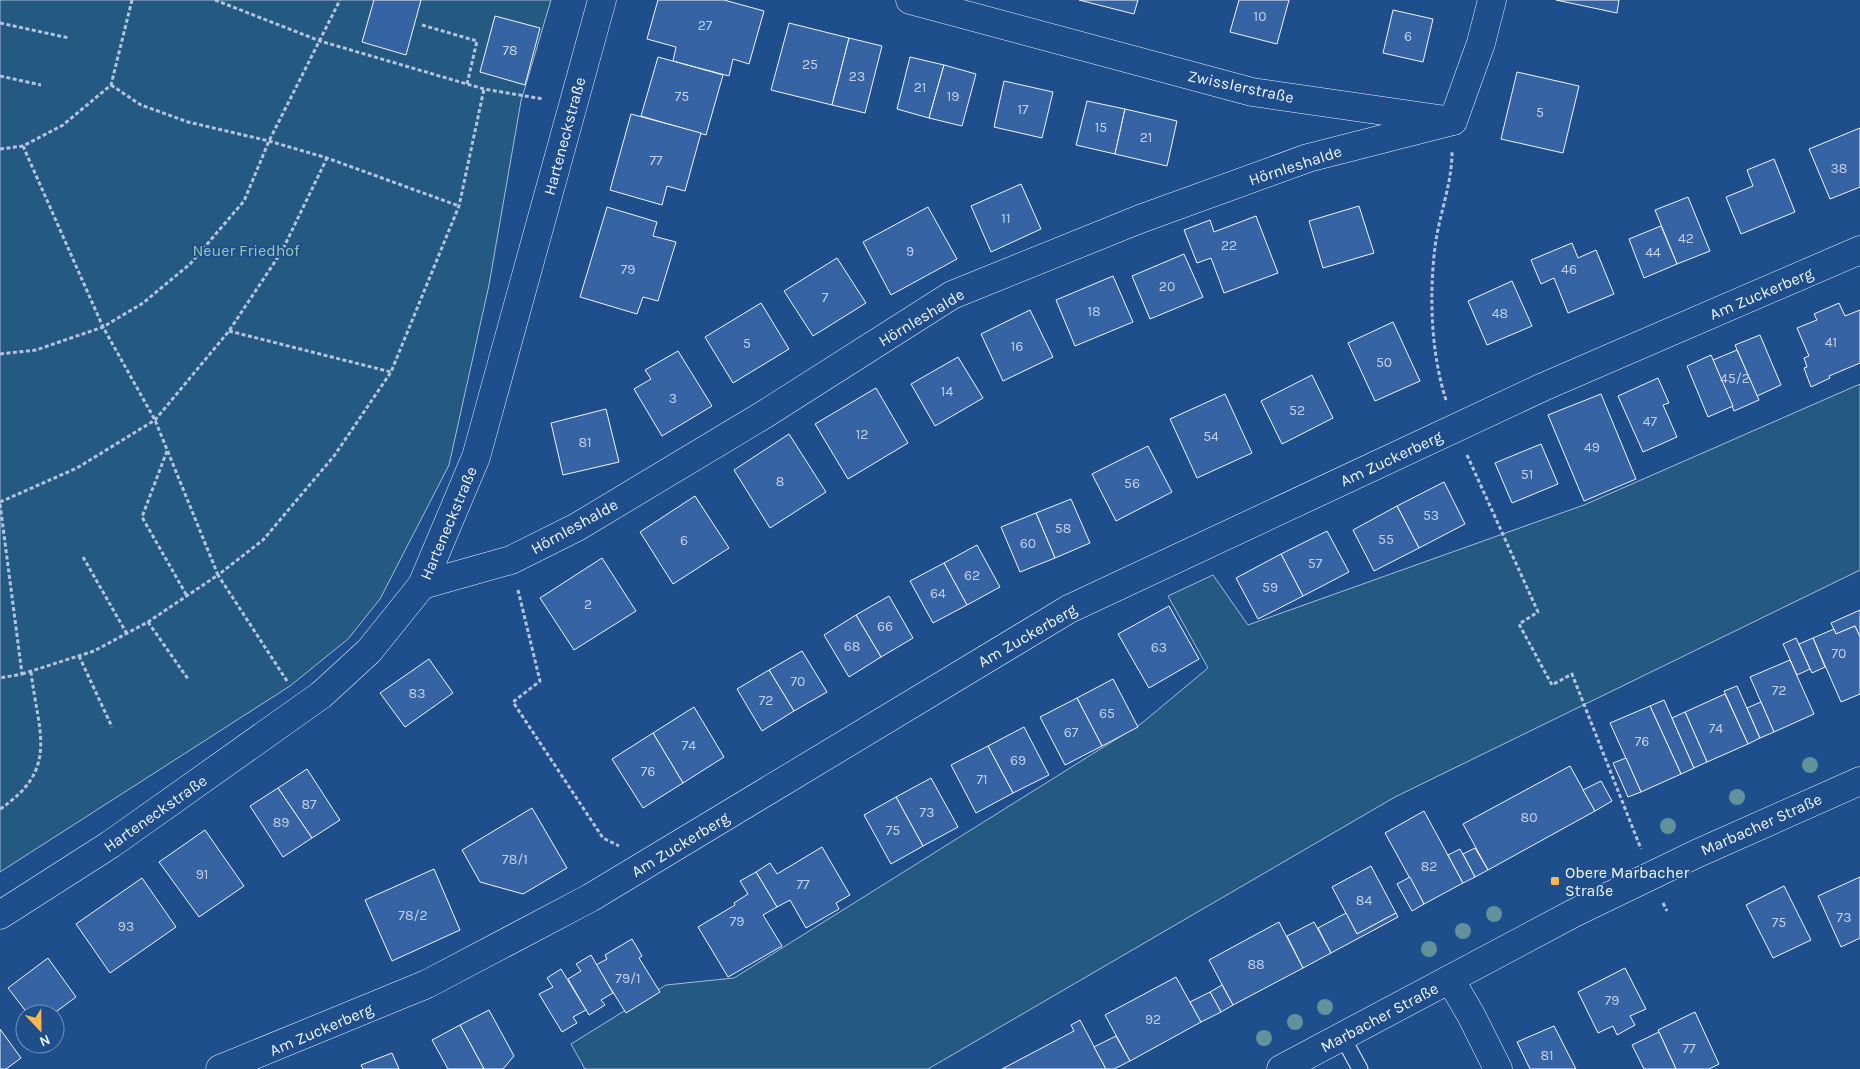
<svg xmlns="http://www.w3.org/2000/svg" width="1860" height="1069" viewBox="0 0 1860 1069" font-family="Karla,sans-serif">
	<rect width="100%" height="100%" fill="#1f4e8c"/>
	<g fill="#245a82" stroke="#a8bbd7">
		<polygon points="0,0 551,0 521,101 489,285 449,465 380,599 348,639 290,686 0,872"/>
		<polygon points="1860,384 1860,570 1395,797 928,1069 585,1069 571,1044 666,985 734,978 1142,723 1208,668 1168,596 1213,575 1248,625 1584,505"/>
	</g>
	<g fill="#3563a3" stroke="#f2f6ff">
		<polygon points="374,0 421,0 406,55 362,42"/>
		<polygon points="658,0 724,0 764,11 749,64 733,59 729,76 673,61 676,47 647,39"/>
		<polygon points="1079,0 1138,0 1134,14"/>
		<polygon points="1239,0 1289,0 1277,44 1230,32"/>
		<polygon points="1556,0 1619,0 1617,13"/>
		<polygon points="1393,10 1433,19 1423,62 1383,53"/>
		<polygon points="495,16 540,28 525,85 480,72"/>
		<polygon points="789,23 849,38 832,105 771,90"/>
		<polygon points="849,38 882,46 865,113 832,105"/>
		<polygon points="658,57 723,75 706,135 641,116"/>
		<polygon points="910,57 944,65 929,118 897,109"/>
		<polygon points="944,65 976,74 962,126 929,118"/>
		<polygon points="1517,72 1579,86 1563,153 1501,139"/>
		<polygon points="1004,81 1053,92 1042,138 994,127"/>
		<polygon points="1087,101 1125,109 1115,154 1076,145"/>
		<polygon points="1125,109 1177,121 1167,166 1115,154"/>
		<polygon points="631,114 701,133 685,191 667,186 662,205 610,190"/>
		<polygon points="1860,128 1860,187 1830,199 1809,149"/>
		<polygon points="1774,159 1795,212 1741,234 1726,197 1753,186 1747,170"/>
		<polygon points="1021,184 1041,229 991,252 971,206"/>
		<polygon points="1688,197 1710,251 1677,264 1655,210"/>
		<polygon points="1359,206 1374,253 1323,268 1309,221"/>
		<polygon points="607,207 657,222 653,236 676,242 658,301 643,297 637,314 580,297"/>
		<polygon points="928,207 957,259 891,295 863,242"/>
		<polygon points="1256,216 1278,273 1224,293 1211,258 1197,263 1184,230 1210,220 1214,232"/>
		<polygon points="1661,226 1677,264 1644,278 1629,239"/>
		<polygon points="1572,243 1578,258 1596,250 1614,294 1568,313 1554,278 1541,284 1531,260"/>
		<polygon points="1184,254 1203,297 1150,319 1132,276"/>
		<polygon points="837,258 866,303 813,336 784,291"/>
		<polygon points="1113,276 1133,322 1075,346 1056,300"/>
		<polygon points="1512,281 1532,326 1487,345 1468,301"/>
		<polygon points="761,303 789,349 733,383 705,337"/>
		<polygon points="1839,303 1845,316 1860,310 1860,363 1829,376 1830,378 1811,387 1804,368 1807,367 1804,358 1809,356 1797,328 1817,320 1814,314"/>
		<polygon points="1030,310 1053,357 1003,381 981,334"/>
		<polygon points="1393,322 1420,381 1375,401 1348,343"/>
		<polygon points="1760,335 1781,385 1757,396 1735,345"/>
		<polygon points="1737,350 1759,400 1734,411 1713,360"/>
		<polygon points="678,351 712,406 662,436 634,389 651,379 645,370"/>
		<polygon points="1711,355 1733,406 1708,417 1687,366"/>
		<polygon points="958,357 983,398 935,426 911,384"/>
		<polygon points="1312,375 1333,418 1282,444 1261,401"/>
		<polygon points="1658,378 1669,403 1663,405 1677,437 1643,452 1618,396"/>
		<polygon points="876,388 908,443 848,479 815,424"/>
		<polygon points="1225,394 1252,453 1197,478 1170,419"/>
		<polygon points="1601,394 1636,479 1584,501 1548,415"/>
		<polygon points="606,409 619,462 563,475 551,423"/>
		<polygon points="789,434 826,492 770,528 734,470"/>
		<polygon points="1541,444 1558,484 1512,503 1495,463"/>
		<polygon points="1148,446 1172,492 1116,521 1092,474"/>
		<polygon points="1444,482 1465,524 1419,548 1397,506"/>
		<polygon points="695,496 729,548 673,584 640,532"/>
		<polygon points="1071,499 1090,543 1055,558 1036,513"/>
		<polygon points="1397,506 1419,548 1374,571 1353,530"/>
		<polygon points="1036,513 1055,558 1020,572 1001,527"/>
		<polygon points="1327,531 1349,572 1303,596 1281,554"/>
		<polygon points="977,545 1000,587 967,605 944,563"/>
		<polygon points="1281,554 1303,596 1258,619 1236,578"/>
		<polygon points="602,558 636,611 574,650 540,598"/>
		<polygon points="944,563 967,605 933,623 910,581"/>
		<polygon points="889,596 913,638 881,657 856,615"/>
		<polygon points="1169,606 1199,659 1149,688 1118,634"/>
		<polygon points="1860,610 1860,637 1855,626 1836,634 1831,623"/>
		<polygon points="856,615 881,657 849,677 824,635"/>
		<polygon points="1855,626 1860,637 1860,694 1841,702 1813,638 1834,629 1836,634"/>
		<polygon points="1796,638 1810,669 1797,675 1783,644"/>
		<polygon points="1813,638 1825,667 1812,673 1799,644"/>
		<polygon points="802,651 827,692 794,711 769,670"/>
		<polygon points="429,659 453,693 405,727 380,693"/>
		<polygon points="1790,660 1814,714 1774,732 1750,677"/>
		<polygon points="769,670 794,711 762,731 737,689"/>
		<polygon points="1113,679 1138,727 1102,746 1077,698"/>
		<polygon points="1737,686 1760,738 1748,744 1724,691"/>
		<polygon points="1725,694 1748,744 1707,762 1685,712"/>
		<polygon points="1077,698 1102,746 1065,765 1040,717"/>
		<polygon points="1664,700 1694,768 1681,774 1650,706"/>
		<polygon points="1761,702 1774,732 1760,738 1747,708"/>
		<polygon points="1650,706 1681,774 1641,792 1610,723"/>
		<polygon points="694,707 724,757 683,783 653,733"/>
		<polygon points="1685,712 1707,762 1694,768 1672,718"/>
		<polygon points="1024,727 1049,775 1013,793 988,746"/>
		<polygon points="653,733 683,783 643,808 612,759"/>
		<polygon points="988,746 1013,793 976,813 951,765"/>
		<polygon points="1626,758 1641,792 1628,797 1613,763"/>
		<polygon points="1570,766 1595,811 1488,870 1463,824"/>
		<polygon points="307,769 340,820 312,838 278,788"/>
		<polygon points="931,778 958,827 923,846 896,797"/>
		<polygon points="1601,781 1612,801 1595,811 1583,790"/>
		<polygon points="278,788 312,838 283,857 250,806"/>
		<polygon points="896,797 923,846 891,864 864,815"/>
		<polygon points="532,808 567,868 523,894 480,882 462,850"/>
		<polygon points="1424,811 1463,883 1424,904 1385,833"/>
		<polygon points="205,830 244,886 199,917 159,862"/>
		<polygon points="822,847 850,895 836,903 839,909 806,928 790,900 777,907 756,872 770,863 777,874"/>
		<polygon points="1475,848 1488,870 1475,877 1463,854"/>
		<polygon points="1460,849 1475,877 1463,883 1448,855"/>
		<polygon points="1371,866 1396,913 1357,934 1332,887"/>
		<polygon points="434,869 460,930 392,961 365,900"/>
		<polygon points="756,872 777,907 763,915 782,946 728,977 698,927 735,905 734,903 748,894 740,881"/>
		<polygon points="1410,877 1424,904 1412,911 1397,884"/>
		<polygon points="1860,877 1860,938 1841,947 1818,896"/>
		<polygon points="142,878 176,927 110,973 76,924"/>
		<polygon points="1784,886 1811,940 1773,958 1746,905"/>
		<polygon points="1346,913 1357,934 1396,913 1398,917 1331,953 1318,928"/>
		<polygon points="1279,922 1303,968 1233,1005 1209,960"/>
		<polygon points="1314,922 1331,953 1303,968 1287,936"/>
		<polygon points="632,939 642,956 639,958 660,992 626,1013 596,965 607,959 605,955"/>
		<polygon points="591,955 613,993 601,1000 605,1005 589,1015 568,979 581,971 576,964"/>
		<polygon points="48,958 76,997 53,1014 28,1014 8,988"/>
		<polygon points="1625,968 1646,1009 1630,1016 1635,1025 1617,1035 1613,1026 1598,1033 1578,992"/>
		<polygon points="561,969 586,1010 573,1017 577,1023 562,1032 539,994 553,987 547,978"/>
		<polygon points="1176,977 1201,1022 1130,1061 1105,1015"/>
		<polygon points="1222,985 1233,1005 1221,1012 1210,992"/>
		<polygon points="1210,992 1221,1012 1201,1022 1190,1002"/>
		<polygon points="489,1010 514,1056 503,1069 484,1069 460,1025"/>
		<polygon points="1695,1012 1719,1064 1709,1069 1676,1069 1658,1030"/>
		<polygon points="1080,1020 1106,1069 1002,1069 1074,1031 1071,1025"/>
		<polygon points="460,1025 484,1069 448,1069 432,1040"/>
		<polygon points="1554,1026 1576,1069 1530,1069 1517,1042"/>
		<polygon points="0,1029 21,1058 6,1069 0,1069"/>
		<polygon points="1659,1032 1676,1069 1644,1069 1632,1045"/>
		<polygon points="1116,1036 1130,1061 1114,1069 1106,1069 1094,1047"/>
		<polygon points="392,1053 399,1069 363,1069 361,1065"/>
	</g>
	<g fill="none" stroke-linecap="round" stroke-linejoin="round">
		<g stroke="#f2f6ff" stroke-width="17">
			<polyline id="lane" points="1342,1036 1360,1069"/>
		</g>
		<g stroke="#f2f6ff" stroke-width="29">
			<g id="street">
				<polyline points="910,0 1252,92 1453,121 1481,43 1492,0"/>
				<polyline points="422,585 511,560 577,527 765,414 952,295 1140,219 1308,158 1453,121"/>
				<polyline points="0,915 111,844 321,695 369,651 422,585 476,457 602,0"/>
				<polyline points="1450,979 1471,1015 1498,1069"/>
				<polyline points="220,1069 427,984 590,898 1069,609 1543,387 1860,250"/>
			</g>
		</g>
		<g stroke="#f2f6ff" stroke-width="29">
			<polyline id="secondary" points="1281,1069 1574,913 1696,854 1860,781"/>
		</g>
		<g stroke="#b3c4dc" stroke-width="3" stroke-dasharray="4 2.5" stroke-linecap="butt">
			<polyline points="215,0 320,41 484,89 543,99"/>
			<polyline points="0,23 69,38"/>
			<polyline points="422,25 477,41 467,84"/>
			<polyline points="0,76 41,85"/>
			<polyline points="111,85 141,105 188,122 269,141 327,158 459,206"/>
			<polyline points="0,149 23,146 63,125 111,85 132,0"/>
			<polyline points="229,331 391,372"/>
			<polyline points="0,354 36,350 103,327 143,303 190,264 244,201 269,141 340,0"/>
			<path d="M1446,400c-15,-47 -17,-104 -11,-153 4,-32 17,-63 17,-95"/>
			<polyline points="167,451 142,517 187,596"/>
			<polyline points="1467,455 1538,612 1519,624 1552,685 1572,674 1641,849"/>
			<polyline points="0,502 77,468 155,420 229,331 282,251 327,158"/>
			<polyline points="0,504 22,674 0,678"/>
			<polyline points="83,557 127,634"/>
			<polyline points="518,590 540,681 513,702 603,838 619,846"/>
			<polyline points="148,622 188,679"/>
			<polyline points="79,656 112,727"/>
			<polyline points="22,674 94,651 148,622 218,575 155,420 103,327 23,146"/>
			<polyline points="287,681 218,575 263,540 334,456 391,372 459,206 484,89"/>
			<path d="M0,809c60,-40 38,-77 31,-137"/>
			<polyline points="1663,903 1667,911"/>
		</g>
		<use href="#lane" stroke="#1f4e8c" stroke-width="15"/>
		<use href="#street" stroke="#1f4e8c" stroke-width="28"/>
		<use href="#secondary" stroke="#1f4e8c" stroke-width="28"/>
	</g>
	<g fill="#61919a">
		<circle cx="1810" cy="765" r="8"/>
		<circle cx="1737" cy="797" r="8"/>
		<circle cx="1668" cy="826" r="8"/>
		<circle cx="1494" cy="914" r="8"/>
		<circle cx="1463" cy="931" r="8"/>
		<circle cx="1429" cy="949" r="8"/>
		<circle cx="1325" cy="1007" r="8"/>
		<circle cx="1295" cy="1022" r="8"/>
		<circle cx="1264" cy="1038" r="8"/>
	</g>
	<rect fill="#ffb74d" stroke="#1f4e8c" stroke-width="2" x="1550" y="876" width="10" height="10" rx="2.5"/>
	<g text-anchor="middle" stroke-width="4" stroke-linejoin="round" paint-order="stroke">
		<g font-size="14" fill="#c3d1e8">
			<text x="1260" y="21">10</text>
			<text x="705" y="30">27</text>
			<text x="1408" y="41">6</text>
			<text x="510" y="55">78</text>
			<text x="810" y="69">25</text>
			<text x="857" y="81">23</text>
			<text x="920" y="92">21</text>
			<text x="682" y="101">75</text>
			<text x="953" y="101">19</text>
			<text x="1023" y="114">17</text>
			<text x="1540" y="117">5</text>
			<text x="1101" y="132">15</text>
			<text x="1146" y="142">21</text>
			<text x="656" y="165">77</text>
			<text x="1839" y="173">38</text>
			<text x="1006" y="223">11</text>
			<text x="1686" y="243">42</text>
			<text x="1229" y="250">22</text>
			<text x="910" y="256">9</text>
			<text x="1653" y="257">44</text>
			<text x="628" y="274">79</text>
			<text x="1569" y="274">46</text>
			<text x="1167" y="291">20</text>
			<text x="825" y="302">7</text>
			<text x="1094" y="316">18</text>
			<text x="1500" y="318">48</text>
			<text x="1831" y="347">41</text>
			<text x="747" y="348">5</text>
			<text x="1017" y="351">16</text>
			<text x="1384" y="367">50</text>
			<text x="1735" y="383">45/2</text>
			<text x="947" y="396">14</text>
			<text x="673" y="403">3</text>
			<text x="1297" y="415">52</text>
			<text x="1650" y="426">47</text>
			<text x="862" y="439">12</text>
			<text x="1211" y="441">54</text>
			<text x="585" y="447">81</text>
			<text x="1592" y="452">49</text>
			<text x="1527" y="479">51</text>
			<text x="780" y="486">8</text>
			<text x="1132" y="488">56</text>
			<text x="1431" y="520">53</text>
			<text x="1063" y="533">58</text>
			<text x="1386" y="544">55</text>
			<text x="684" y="545">6</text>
			<text x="1028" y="548">60</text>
			<text x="1315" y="568">57</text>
			<text x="972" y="580">62</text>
			<text x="1270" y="592">59</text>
			<text x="938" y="598">64</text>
			<text x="588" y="609">2</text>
			<text x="885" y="631">66</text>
			<text x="852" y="651">68</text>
			<text x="1159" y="652">63</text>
			<text x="1839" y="658">70</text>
			<text x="798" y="686">70</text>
			<text x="1779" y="695">72</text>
			<text x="417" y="698">83</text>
			<text x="766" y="705">72</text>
			<text x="1107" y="718">65</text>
			<text x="1716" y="733">74</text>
			<text x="1071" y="737">67</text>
			<text x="1642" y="746">76</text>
			<text x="689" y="750">74</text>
			<text x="1018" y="765">69</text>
			<text x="648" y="776">76</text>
			<text x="982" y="784">71</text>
			<text x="309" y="809">87</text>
			<text x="927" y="817">73</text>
			<text x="1529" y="822">80</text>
			<text x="281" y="827">89</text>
			<text x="893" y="835">75</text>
			<text x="515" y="864">78/1</text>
			<text x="1429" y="871">82</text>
			<text x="202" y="879">91</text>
			<text x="803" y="889">77</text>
			<text x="1364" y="905">84</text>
			<text x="413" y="920">78/2</text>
			<text x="1844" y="922">73</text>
			<text x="737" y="926">79</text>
			<text x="1779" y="927">75</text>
			<text x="126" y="931">93</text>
			<text x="1256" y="969">88</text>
			<text x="628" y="983">79/1</text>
			<text x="1612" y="1005">79</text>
			<text x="1153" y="1024">92</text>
			<text x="1689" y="1053">77</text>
			<text x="1547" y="1060">81</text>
		</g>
		<g font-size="16" fill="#f2f6ff" stroke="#1f4e8c">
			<text transform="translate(1241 86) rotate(12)" y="6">Zwisslerstraße</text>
			<text transform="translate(564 136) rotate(-75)" y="6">Harteneckstraße</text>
			<text transform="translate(1295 165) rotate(-18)" y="6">Hörnleshalde</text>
			<text transform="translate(1761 293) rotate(-23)" y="6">Am Zuckerberg</text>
			<text transform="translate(921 317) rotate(-31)" y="6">Hörnleshalde</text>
			<text transform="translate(1391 458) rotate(-25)" y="6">Am Zuckerberg</text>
			<text transform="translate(448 523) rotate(-67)" y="6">Harteneckstraße</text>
			<text transform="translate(574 526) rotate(-29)" y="6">Hörnleshalde</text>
			<text transform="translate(1027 635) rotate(-30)" y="6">Am Zuckerberg</text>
			<text transform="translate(155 813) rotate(-35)" y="6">Harteneckstraße</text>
			<text transform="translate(1761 824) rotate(-24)" y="6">Marbacher Straße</text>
			<text transform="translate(680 844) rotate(-31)" y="6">Am Zuckerberg</text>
			<text transform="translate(1379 1017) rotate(-28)" y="6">Marbacher Straße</text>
			<text transform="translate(321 1029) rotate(-23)" y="6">Am Zuckerberg</text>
		</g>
		<g font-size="16" fill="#97c8a6" stroke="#1f4e8c">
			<text x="246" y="256">Neuer Friedhof</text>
		</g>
		<g font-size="16" fill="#f2f6ff" stroke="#1f4e8c" text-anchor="start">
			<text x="1565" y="878">Obere Marbacher<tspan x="1565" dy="18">Straße</tspan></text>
		</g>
	</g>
	<g transform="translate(40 1029) rotate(158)"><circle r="24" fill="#1f4e8c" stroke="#7391ba"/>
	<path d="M0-4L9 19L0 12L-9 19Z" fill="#ffb74d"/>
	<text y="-8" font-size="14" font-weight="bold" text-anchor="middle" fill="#f2f6ff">N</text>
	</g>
</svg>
